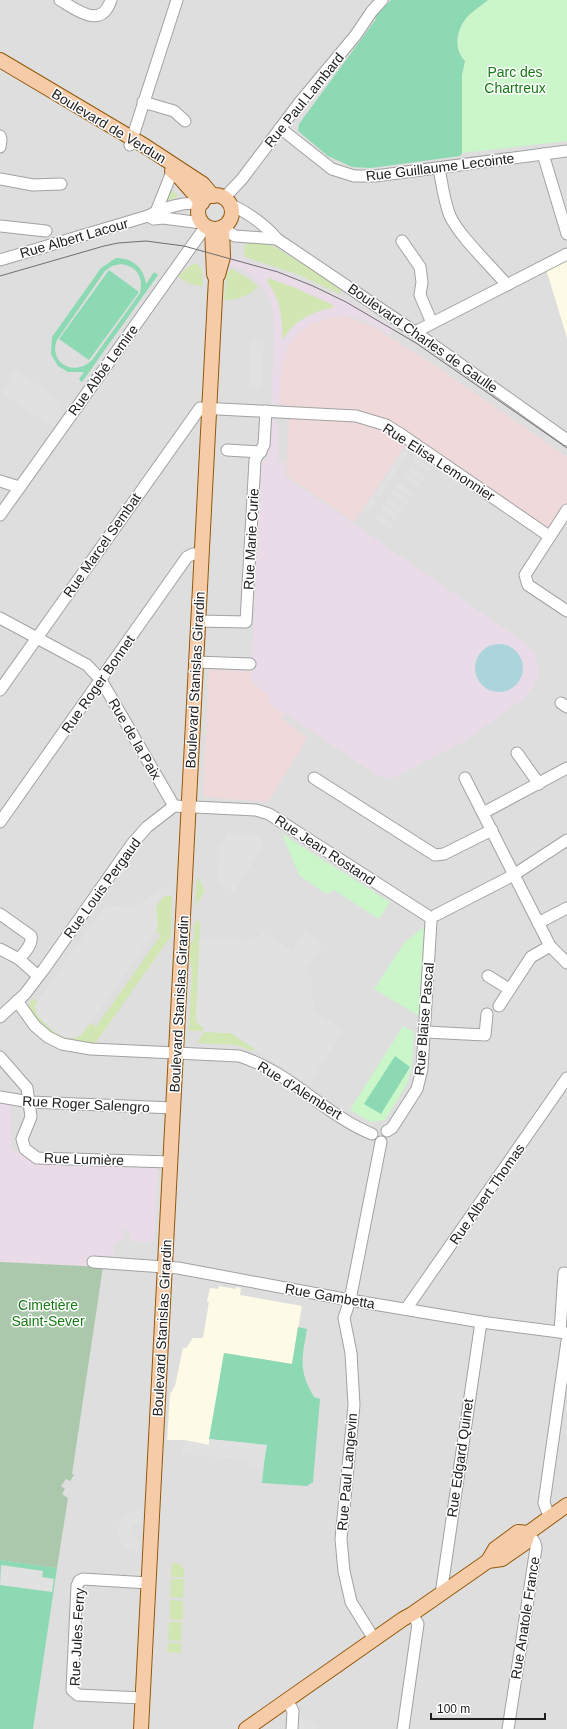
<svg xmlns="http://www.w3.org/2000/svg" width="567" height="1729" viewBox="0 0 567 1729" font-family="Helvetica,sans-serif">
	<rect width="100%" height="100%" fill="#f0ede8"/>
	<rect fill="#dfdede" x="0" y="0" width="567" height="1729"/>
	<g fill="#f0d9db">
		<polygon points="336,316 345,316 371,326 427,360 567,457 567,504 549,529 412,435 354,522 286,475 290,406 279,404 281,369 283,357 289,345 303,329 316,321"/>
		<polygon points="209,670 252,671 251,682 269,695 269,703 274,708 285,713 281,718 307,738 268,802 205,797 203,793"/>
	</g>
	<g fill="#e9dbe8" fill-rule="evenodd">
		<path d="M231,257l46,13 55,24v-2l62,36 -4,7 -28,-16 -12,-3 -20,1 -21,8 -11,9 -12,16 -5,19 -2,35h-8l4,-75 -3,-24 -9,-17 -8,-9 -13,-10 -13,-4zM267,281l51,17 15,8 -1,2 -12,2 -19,9 -11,10 -7,11v-18l-3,-15 -5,-14z"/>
		<path d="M270,416l9,11 -2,35 9,1 -1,13 243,169 8,11 2,19 -5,12 -9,11 -59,43 -71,37 -6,1 -13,-5 -90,-61 -11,-5 -5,-5v-8l-18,-13 10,-221 6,1zM496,645l13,1 9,7 5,17 -3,11 -6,6 -35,-5 -2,-5 -2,-6 3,-14 8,-8z"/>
		<polygon points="0,1102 11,1105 11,1149 26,1156 158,1167 154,1242 130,1241 130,1230 124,1230 123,1239 114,1243 113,1258 93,1266 0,1262"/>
	</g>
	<g fill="#fdfae5">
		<polygon points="567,259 567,338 546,269"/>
		<polygon points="219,1286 236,1289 236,1287 241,1288 240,1295 302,1306 292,1364 224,1353 209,1445 184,1440 167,1440 170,1394 175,1386 183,1348 186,1348 193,1338 203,1338 209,1302 207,1301 210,1288 218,1289"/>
	</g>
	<g fill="#d1e6b2">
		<polygon points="169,186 178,197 163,202"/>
		<polygon points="252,242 262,242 275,247 334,283 341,289 340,294 297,274 245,257 244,253 245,244"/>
		<polygon points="194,264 198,264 202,270 203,286 189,284 178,276 188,267"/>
		<path d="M232,269l17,10 9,8c-7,7 -24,15 -34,13l3,-27z"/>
		<path d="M268,278l25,9 40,18 -1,3c-21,3 -38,14 -50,32 1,-22 -2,-41 -15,-59z"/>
		<polygon points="197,876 202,885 204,892 195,907"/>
		<path d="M165,896h7l-1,40 -77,109h-17l-28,-11 -20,-22v-7l3,-7 5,4c-4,15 23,40 38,36 7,-2 11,-9 16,-15l5,4 65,-92 -5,-4c5,-14 -7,-24 9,-35z"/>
		<polygon points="197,921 199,921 200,923 196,1019 203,1027 203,1031 189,1031 192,967 190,962 190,943 194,939 194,924"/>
		<polygon points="204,1032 231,1033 255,1049 253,1051 236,1045 197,1043"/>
		<polygon points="172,1563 180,1564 184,1570 184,1577 171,1577"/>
		<polygon points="171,1579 184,1579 183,1598 170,1597"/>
		<polygon points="170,1600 183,1601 183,1620 170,1619"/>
		<polygon points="169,1622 182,1622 181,1641 168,1640"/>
		<polygon points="168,1643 181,1643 181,1653 167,1652"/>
	</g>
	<polygon fill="#abc8ac" points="0,1262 103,1267 72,1474 74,1475 70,1481 66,1479 61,1486 65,1489 62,1494 68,1498 57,1568 0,1560"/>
	<g fill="#cbf6ca">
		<path d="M488,0h79v141l-105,12v-78l3,-14c-11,-11 -9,-27 -1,-40 5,-8 17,-15 24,-21z"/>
		<polygon points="282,834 390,902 379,919 334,890 326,894 299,875"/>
		<polygon points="424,927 419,1016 374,989 404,943"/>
		<polygon points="403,1026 414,1032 412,1062 407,1084 385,1120 371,1122 350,1110"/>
	</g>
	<g fill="#8cd9b4" fill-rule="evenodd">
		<path d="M391,0h97c-7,6 -19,13 -24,21 -8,12 -10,29 1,40l-3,14v78l-2,3 -89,12 -19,-1 -24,-11 -30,-25 1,-7 77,-105 -2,-2z"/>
		<path d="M116,258c17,0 28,10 30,26l8,-12 4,3 -76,107 -3,-3 5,-7h-16l-10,-6 -7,-12 1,-17 49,-69zM121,264c16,2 23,14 19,29l-48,67c-18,18 -44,2 -35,-20l48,-69 7,-5z"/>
		<polygon points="109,270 139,292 89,360 59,339"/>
		<polygon points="395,1056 410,1067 381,1114 364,1104"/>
		<path d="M298,1327l9,2c-5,29 -9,41 7,68l6,2 -7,83 -6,4 -45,-3 4,-38 -57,-6 15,-86 68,11z"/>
		<polygon points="0,1560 57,1568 33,1729 0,1729"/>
	</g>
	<g fill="#e1e1e1">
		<polygon points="250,339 264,340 261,389 249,389"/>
		<polygon points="16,369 62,403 55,413 59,417 52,427 1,392"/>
		<polygon points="405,449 409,452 400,466 395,463"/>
		<polygon points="416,456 431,468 428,472 413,461"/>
		<polygon points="394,465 399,468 389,482 385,479"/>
		<polygon points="411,466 426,477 423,482 408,470"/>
		<polygon points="406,472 421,484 418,488 403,477"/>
		<polygon points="384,481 388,484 379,498 374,494"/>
		<polygon points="399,482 414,494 411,498 395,487"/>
		<polygon points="394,489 409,500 406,505 390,493"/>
		<polygon points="372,497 376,500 367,514 362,511"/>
		<polygon points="388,497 404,509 400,513 385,502"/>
		<polygon points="383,504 399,515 395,520 380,509"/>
		<polygon points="378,513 393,524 390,529 374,517"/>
		<polygon points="226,834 261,836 261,842 264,844 234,892 218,882 220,842 225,842"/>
		<polygon points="172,886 171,895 165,896 160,900 157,904 156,909 158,925 156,931 81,1035 75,1038 63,1036 45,1023 37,1015 35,1007 37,1002 102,910 107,906 113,906 135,907 158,890"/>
		<polygon points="263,932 292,951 305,932 323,944 305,972 311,976 314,1011 344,1030 311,1081 314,1083 311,1086 231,1033 203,1032 203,1027 198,1024 196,1019 200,937 251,940 260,936"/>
		<polygon points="209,1439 267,1445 263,1468 247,1466 247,1460 182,1454 184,1440 209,1445"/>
		<polygon points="137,1510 142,1510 141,1522 134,1524 131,1530 133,1537 140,1541 139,1552 130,1550 123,1546 118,1534 119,1523 121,1519 130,1512"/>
		<polygon points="1,1565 43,1571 42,1577 54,1579 52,1592 0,1585"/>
		<polygon points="299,1719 318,1723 316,1729 297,1729"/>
	</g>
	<circle fill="#acd5db" cx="499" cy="668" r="24"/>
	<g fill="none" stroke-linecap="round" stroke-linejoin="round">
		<g stroke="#a2a2a2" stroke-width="13">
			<g id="minor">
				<path d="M60,0c17,10 41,30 51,0"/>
				<polyline points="143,102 174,111 185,121"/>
				<polyline points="280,128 332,169 354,176 375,176 567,151"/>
				<polyline points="0,136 1,139 0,147"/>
				<polyline points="130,145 177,0"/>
				<polyline points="543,154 567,234"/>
				<path d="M439,168c3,16 5,33 11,48 10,21 41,50 57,69"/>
				<polyline points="0,179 33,185 61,184"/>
				<polyline points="224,198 242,179 300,102 355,36 372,11 382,0"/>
				<path d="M230,204c18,9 34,19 47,35l138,93 152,108"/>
				<polyline points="156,212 172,172"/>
				<polyline points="148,216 154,219 163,218 202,223"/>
				<polyline points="0,226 46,231"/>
				<polyline points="222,228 235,236 277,239"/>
				<polyline points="402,241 420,267 422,282 420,295 432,323"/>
				<path d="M0,260l148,-44c15,-8 37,-15 53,-12"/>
				<polyline points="415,332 567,254"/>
				<polyline points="227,450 261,452"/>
				<polyline points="0,481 19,487"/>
				<polyline points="567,510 525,575 528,585 567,611"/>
				<polyline points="0,515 206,226"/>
				<polyline points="0,618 87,665 101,680 174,806"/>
				<polyline points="198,621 246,622 255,460 264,445 266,411"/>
				<polyline points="196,662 250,664"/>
				<polyline points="0,690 200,408 356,416 386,425 402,435 549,536"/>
				<polyline points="561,703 567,707"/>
				<polyline points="517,753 539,784"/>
				<polyline points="314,778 435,855 444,854 492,830"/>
				<polyline points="465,778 550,946 567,963"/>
				<polyline points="174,806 256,810 269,814 428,916"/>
				<polyline points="483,813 567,768"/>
				<polyline points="0,822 187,557 193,554 202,554"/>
				<path d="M0,914l31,22c2,9 -7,17 -12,23"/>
				<polyline points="436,915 512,876 567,840"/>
				<polyline points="538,923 567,908"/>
				<polyline points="0,949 19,959 38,976"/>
				<polyline points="488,976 509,989"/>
				<path d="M17,1001l18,25 13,11 14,7 29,5 148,7c50,15 86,59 133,78"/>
				<polyline points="499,1006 531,957 550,946"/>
				<polyline points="0,1017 25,994 44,969 132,844 147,827 174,806"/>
				<polyline points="426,1032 485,1035 487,1014"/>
				<polyline points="0,1057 27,1088 31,1117 22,1139 25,1149 37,1158 171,1162"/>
				<polyline points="0,1097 30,1102 173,1108"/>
				<polyline points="387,1131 392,1128 417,1089 422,1069 431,921"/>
				<polyline points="93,1262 178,1268 350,1300 481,1322 567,1333"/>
				<polyline points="406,1309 567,1078"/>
				<polyline points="560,1332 564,1273"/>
				<polyline points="550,1518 544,1503 567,1341"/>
				<polyline points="441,1594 481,1322"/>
				<polyline points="374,1639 351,1602 344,1571 341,1539 354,1405 351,1353 344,1318 350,1300 381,1142"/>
				<polyline points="142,1698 78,1695 72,1690 77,1586 79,1581 83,1579 148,1583"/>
				<polyline points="287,1700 293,1711 292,1729"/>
				<polyline points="403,1729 418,1624 412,1614"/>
				<polyline points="508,1729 536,1548 535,1543 528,1533"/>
			</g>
		</g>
		<g stroke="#93580b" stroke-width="16">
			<g id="major">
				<polyline points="0,60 145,146 203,184 213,196"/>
				<polyline points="172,171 180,178 202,203"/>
				<circle cx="215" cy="212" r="17"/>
				<polyline points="218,275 223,257 222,228"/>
				<polyline points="488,1561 495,1549 518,1532 528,1533"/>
				<polyline points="141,1729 215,297 216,279 214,274 212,229"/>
				<polyline points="246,1729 403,1619 412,1614 488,1561 502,1559 525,1543 528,1533 567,1505"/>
			</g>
		</g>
		<use href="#minor" stroke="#fff" stroke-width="11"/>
		<use href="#major" stroke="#f6cca8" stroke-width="14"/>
		<polyline stroke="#6f6f6f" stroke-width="1" points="0,276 104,246 118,243 146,241 184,246 278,272 313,286 346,302 416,343 567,448"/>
	</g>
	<g text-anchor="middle" stroke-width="3" stroke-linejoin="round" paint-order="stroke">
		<g font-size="14" fill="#167a14" stroke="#fff">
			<text x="515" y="77">Parc des<tspan x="515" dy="16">Chartreux</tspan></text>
			<text x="48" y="1310">Cimetière<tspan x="48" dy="16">Saint-Sever</tspan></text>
		</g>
		<g font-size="14" fill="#212121" stroke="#fff">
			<text transform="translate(304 100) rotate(-51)" y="5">Rue Paul Lambard</text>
			<text transform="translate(109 126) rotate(31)" y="5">Boulevard de Verdun</text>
			<text transform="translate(440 167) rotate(-7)" y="5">Rue Guillaume Lecointe</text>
			<text transform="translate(74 238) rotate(-16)" y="5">Rue Albert Lacour</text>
			<text transform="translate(423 338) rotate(35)" y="5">Boulevard Charles de Gaulle</text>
			<text transform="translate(103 370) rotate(-54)" y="5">Rue Abbé Lemire</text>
			<text transform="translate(439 462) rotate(33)" y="5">Rue Elisa Lemonnier</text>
			<text transform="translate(251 539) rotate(-87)" y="5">Rue Marie Curie</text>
			<text transform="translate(102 545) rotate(-55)" y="5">Rue Marcel Sembat</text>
			<text transform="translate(195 680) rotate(-87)" y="5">Boulevard Stanislas Girardin</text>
			<text transform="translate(98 684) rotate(-55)" y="5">Rue Roger Bonnet</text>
			<text transform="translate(135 739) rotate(60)" y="5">Rue de la Paix</text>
			<text transform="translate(325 850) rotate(33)" y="5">Rue Jean Rostand</text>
			<text transform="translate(102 888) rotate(-54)" y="5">Rue Louis Pergaud</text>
			<text transform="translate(179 1004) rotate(-87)" y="5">Boulevard Stanislas Girardin</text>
			<text transform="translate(424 1019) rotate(-85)" y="5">Rue Blaise Pascal</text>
			<text transform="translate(300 1090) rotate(32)" y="5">Rue d'Alembert</text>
			<text transform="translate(86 1104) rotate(3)" y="5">Rue Roger Salengro</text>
			<text transform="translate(84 1159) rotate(2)" y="5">Rue Lumière</text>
			<text transform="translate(487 1194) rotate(-55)" y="5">Rue Albert Thomas</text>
			<text transform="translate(330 1296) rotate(10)" y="5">Rue Gambetta</text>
			<text transform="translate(162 1328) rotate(-87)" y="5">Boulevard Stanislas Girardin</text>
			<text transform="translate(460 1458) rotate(-82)" y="5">Rue Edgard Quinet</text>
			<text transform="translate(347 1472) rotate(-85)" y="5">Rue Paul Langevin</text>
			<text transform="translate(525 1618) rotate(-81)" y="5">Rue Anatole France</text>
			<text transform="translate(77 1637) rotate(-87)" y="5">Rue Jules Ferry</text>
		</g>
	</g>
	<path d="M431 1713v6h114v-6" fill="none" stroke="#212121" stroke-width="2"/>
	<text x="437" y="1713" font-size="12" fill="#212121" stroke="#ffffff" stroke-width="3" paint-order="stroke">100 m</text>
</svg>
